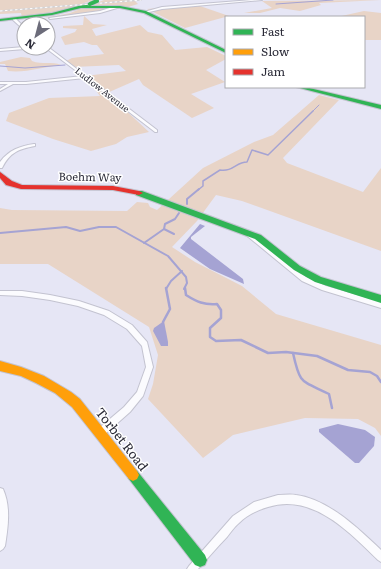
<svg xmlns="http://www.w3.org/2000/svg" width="381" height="569" viewBox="0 0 381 569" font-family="Literata,serif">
	<rect width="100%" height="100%" fill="#e6e6f5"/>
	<g fill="#e8d4c7">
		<polygon points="0,0 93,0 61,11 22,17 21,13 0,14"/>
		<polygon points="104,0 136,0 134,0 138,4 128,7 112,6 108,10 40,19 70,13"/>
		<polygon points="381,0 319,3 321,5 300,11 280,8 260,13 244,13 272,8 262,1"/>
		<polygon points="197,5 229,16 185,28 147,9"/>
		<polygon points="364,11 381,13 381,40 364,40 364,17 337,17"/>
		<polygon points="84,16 93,24 107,25 92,29 96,36 140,25 148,32 162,35 175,50 207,47 226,56 226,59 206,70 225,82 191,94 214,108 192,118 143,85 139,79 107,93 149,132 127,137 116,144 91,151 53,139 6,121 9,113 49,98 100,96 85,76 126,71 119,65 73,67 66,61 72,58 104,54 97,45 92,45 84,42 65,45 61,37 75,32 77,29 63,28 63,26 83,25"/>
		<path d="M21,57l9,1 2,3c10,4 20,0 29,4 -18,2 -35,8 -53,6l-3,-7h-5v-2z"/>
		<polygon points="319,95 339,100 283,158 287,163 363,192 381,168 381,251 242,201 216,195 197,221 172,247 195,262 242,286 276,314 381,345 381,436 375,428 358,419 305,418 233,435 203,458 148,399 153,384 158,355 149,327 48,264 0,264 0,208 12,210 127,211 137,202 148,203 150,207 157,210 203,168 254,142 273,135"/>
	</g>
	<g fill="#a5a3d3">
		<polygon points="200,224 205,226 191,237 191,239 243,279 244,284 210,269 180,248"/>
		<polygon points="164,321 168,342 168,346 161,346 153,331 154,328"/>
		<polygon points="338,424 365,430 375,437 374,446 359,463 355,463 319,432 319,429"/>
	</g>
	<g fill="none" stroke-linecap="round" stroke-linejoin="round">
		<g stroke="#a5a3d3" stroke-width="1">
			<polyline points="276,4 333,0"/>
			<polyline points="0,66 25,68 65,65"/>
			<polyline points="312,112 319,105"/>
		</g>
		<path stroke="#a5a3d3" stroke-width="1.5" d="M198,190l5,-4v-5l17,-11c13,2 16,-8 27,-8l5,-12 16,5 45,-44"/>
		<g stroke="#a5a3d3" stroke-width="2">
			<polyline points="187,204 187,199 199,189"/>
			<polyline points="164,229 174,234"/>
			<polyline points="0,233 66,227 80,231 99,227 116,227 168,256 186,277 187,283 184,289"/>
			<polyline points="144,243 164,229 165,224 175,219 179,213"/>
			<polyline points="166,289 171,281 182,271"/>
		</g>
		<g stroke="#a5a3d3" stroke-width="2.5">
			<path d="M185,288l1,7c11,7 18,10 31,9l4,6v8l-11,10v9l6,4 25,-1 27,13 18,-1 31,4 31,14 22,2 7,4 4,6"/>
			<polyline points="163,322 170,309 166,288"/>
			<path d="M293,353c7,32 8,27 36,41l3,14"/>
		</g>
		<g stroke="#c3c3d0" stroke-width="2">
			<g id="street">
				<polygon points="252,0 262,0 162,9 145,13 144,12 162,7"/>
				<polygon points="116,6 117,8 100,13 50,19 49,18 100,11"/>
				<polygon points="13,18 15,18 24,27 24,30 13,20"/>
				<polygon points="24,47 25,49 0,51 0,49"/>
				<polygon points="48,47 157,130 157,132 155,132 85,78 26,84 13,84 0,91 0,89 8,84 0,84 0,82 26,82 83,76 47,49"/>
				<path d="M34,144h1v2c-16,3 -25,6 -33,22h-2v-6c9,-12 20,-16 34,-18z"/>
				<polygon points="248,232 306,277 326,286 381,302 381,308 322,290 302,281 246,235 245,234 246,233"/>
				<polygon points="0,291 22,291 50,295 79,301 109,311 132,325 147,342 153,367 143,396 130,412 104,435 101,436 98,435 97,432 98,429 124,407 137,392 146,367 142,346 127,329 104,315 78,306 50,300 22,296 0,295"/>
				<path d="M0,488l3,1c8,18 5,38 2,57l-2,3 -3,2z"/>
				<path d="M278,495c6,0 12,-1 18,0 32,4 63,34 85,55v12l-3,-2c-29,-28 -65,-67 -110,-53 -10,3 -21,8 -29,16 -5,4 -8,9 -12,14 -10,10 -19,21 -29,32h-11l2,-3 44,-50 21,-14z"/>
			</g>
		</g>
		<g stroke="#c3c3d0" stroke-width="2">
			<g id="fast">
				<polygon points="90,3 91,5 87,6 120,6 146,11 226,50 226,53 144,13 120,8 81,8 52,15 0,21 0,19 52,13"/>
				<polygon points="296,87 305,87 381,105 381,109"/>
				<polygon points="136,191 142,191 261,235 300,266 321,277 381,295 381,303 315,282 294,270 255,239 136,195"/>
				<polygon points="133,469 137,471 205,555 207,560 205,565 200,567 195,565 129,479 127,475 129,471"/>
			</g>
		</g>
		<g stroke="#c3c3d0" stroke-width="2">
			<polygon id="slow" points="0,361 21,367 44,376 71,392 80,399 137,471 139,475 137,479 133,481 129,479 72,407 55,393 36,383 21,376 0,371"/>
		</g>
		<g stroke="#c3c3d0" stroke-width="2">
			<polygon id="jam" points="0,172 12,181 22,185 113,186 139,191 143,193 139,195 113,190 21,189 6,185 0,178"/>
		</g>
		<use href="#street" fill="#fbfbfe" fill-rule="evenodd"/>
		<use href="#fast" fill="#30b455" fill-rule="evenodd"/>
		<use href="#slow" fill="#ff9f0a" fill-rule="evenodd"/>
		<use href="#jam" fill="#e5322d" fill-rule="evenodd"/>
		<g stroke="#d2d2d6" stroke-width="1.5">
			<polyline id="rail" points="0,11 141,0"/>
		</g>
		<use href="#rail" stroke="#fff" stroke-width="1" stroke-dasharray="2.5" stroke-linecap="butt"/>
		<g stroke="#c3c3d0" stroke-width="5" stroke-linecap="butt">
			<polyline id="fast-bridge" points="90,4 97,1"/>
		</g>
		<use href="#fast-bridge" stroke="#30b455" stroke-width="4"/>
	</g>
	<g text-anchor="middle" stroke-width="3" stroke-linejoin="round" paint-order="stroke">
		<g font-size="9" fill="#2b2b38" stroke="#fff">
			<text transform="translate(102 90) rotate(38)" y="3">Ludlow Avenue</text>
		</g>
		<g font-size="11" fill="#2b2b38" stroke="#fff">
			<text transform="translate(90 177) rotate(1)" y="4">Boehm Way</text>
		</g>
		<g font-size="13" fill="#2b2b38" stroke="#fff">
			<text transform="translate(122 439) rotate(52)" y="5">Torbet Road</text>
		</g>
	</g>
	<rect x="225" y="16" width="140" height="72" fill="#ffffff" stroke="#aaaaaf"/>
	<rect x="233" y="29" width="20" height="6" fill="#30b455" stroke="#aaaaaf"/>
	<text x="261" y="36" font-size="12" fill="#2b2b38">Fast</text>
	<rect x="233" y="49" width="20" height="6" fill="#ff9f0a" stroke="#aaaaaf"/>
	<text x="261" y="56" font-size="12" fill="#2b2b38">Slow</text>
	<rect x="233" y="69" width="20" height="6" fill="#e5322d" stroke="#aaaaaf"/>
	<text x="261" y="76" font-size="12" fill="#2b2b38">Jam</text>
	<g transform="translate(36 36) rotate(216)"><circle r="19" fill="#ffffff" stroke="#aaaaaf"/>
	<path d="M0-3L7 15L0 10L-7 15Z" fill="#6c6c7a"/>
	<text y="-6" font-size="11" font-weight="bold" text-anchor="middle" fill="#2b2b38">N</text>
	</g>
</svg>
